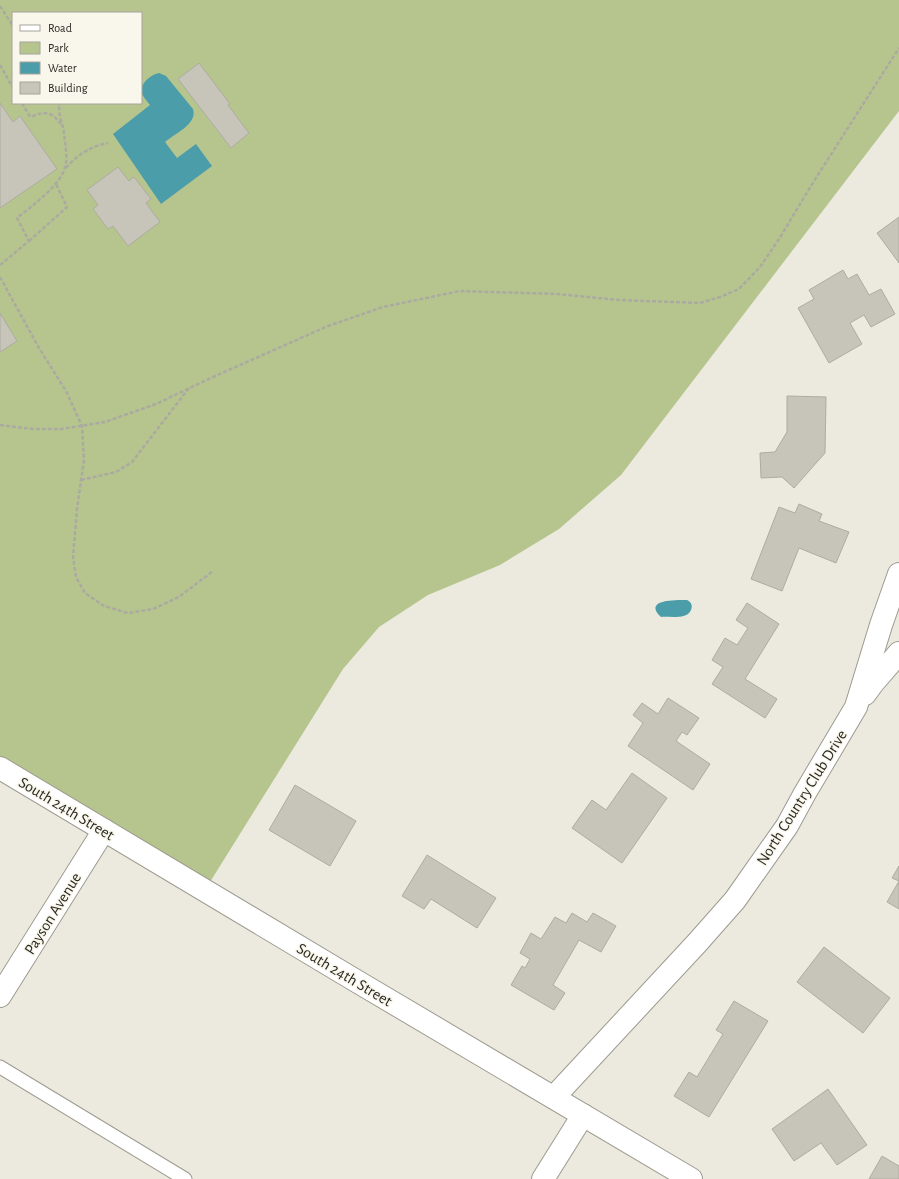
<svg xmlns="http://www.w3.org/2000/svg" width="899" height="1179" viewBox="0 0 899 1179" font-family="'Alegreya Sans',sans-serif">
	<rect width="100%" height="100%" fill="#eceade"/>
	<path fill="#b6c58e" fill-rule="evenodd" d="M0,0h899v111l-278,364 -62,54 -59,36 -72,30 -49,32 -36,42 -138,221 -205,-122zM13,13h128v90h-128z"/>
	<g fill="#4b9daa">
		<path d="M159,73l7,3 27,33c5,15 -19,25 -28,33l12,16 19,-14 16,22 -51,38 -48,-70 37,-29c-3,-4 -6,-7 -8,-11 -3,-10 8,-19 17,-21z"/>
		<path d="M687,600c4,2 6,5 4,10 -4,10 -22,6 -30,7 -19,-18 16,-17 26,-17z"/>
	</g>
	<g fill="#c7c5b9" stroke="#aeaba0">
		<polygon points="199,63 230,104 228,105 249,133 231,148 178,79"/>
		<polygon points="0,103 13,122 20,116 57,169 0,208"/>
		<polygon points="118,167 129,181 134,177 151,199 146,203 160,222 128,246 113,226 108,229 93,209 98,205 87,190"/>
		<polygon points="899,217 899,263 877,233"/>
		<polygon points="843,270 848,279 857,274 869,295 881,289 895,314 871,327 864,315 850,323 862,344 829,363 798,308 814,299 809,290"/>
		<polygon points="0,313 17,341 0,352"/>
		<polygon points="787,396 826,397 825,453 794,488 782,477 761,478 760,453 775,452 787,432"/>
		<polygon points="799,504 822,514 819,521 849,532 836,563 799,548 782,591 751,579 779,507 795,513"/>
		<polygon points="747,603 779,624 745,679 777,699 765,718 712,684 723,667 712,660 725,638 737,645 748,628 736,620"/>
		<polygon points="668,698 699,718 687,735 682,732 676,741 710,764 693,790 628,746 643,723 633,715 642,703 658,714"/>
		<polygon points="632,773 667,798 622,863 572,828 592,800 606,810"/>
		<polygon points="295,785 356,821 330,866 269,830"/>
		<polygon points="427,855 496,898 477,928 431,899 424,909 402,896"/>
		<polygon points="899,866 899,909 887,902 899,881 892,878"/>
		<polygon points="572,913 587,922 593,913 616,926 601,952 579,940 553,985 565,993 554,1010 511,985 522,966 525,968 530,959 520,953 531,933 541,939 555,917 566,923"/>
		<polygon points="824,947 890,998 863,1033 797,982"/>
		<polygon points="734,1001 768,1021 709,1117 674,1096 689,1072 697,1077 723,1034 716,1030"/>
		<polygon points="828,1089 867,1145 837,1165 821,1143 794,1161 772,1129"/>
		<polygon points="882,1156 899,1166 899,1179 869,1179"/>
	</g>
	<g fill="none" stroke-linecap="round" stroke-linejoin="round">
		<g stroke="#9d9a8f" stroke-width="15">
			<polyline id="service" points="0,1067 185,1179"/>
		</g>
		<g stroke="#9d9a8f" stroke-width="24">
			<g id="minor">
				<polyline points="865,694 873,683 899,653"/>
				<polyline points="0,996 104,830"/>
				<polyline points="554,1097 697,943 735,900 787,826 805,793 856,707 881,625 899,574"/>
				<polyline points="543,1179 583,1115"/>
			</g>
		</g>
		<g stroke="#9d9a8f" stroke-width="24">
			<polyline id="tertiary" points="0,768 358,982 691,1179"/>
		</g>
		<g stroke="#abaaa0" stroke-width="2.5" stroke-dasharray="4 2" stroke-linecap="butt">
			<polyline points="0,6 13,26"/>
			<polyline points="0,65 13,88"/>
			<path d="M22,103l8,14c15,-6 21,-6 31,7"/>
			<path d="M66,168c11,-13 25,-22 42,-25"/>
			<polyline points="29,241 67,207 56,184"/>
			<path d="M0,265l29,-24 -12,-23c15,-12 44,-33 48,-51 3,-10 0,-23 -1,-34 -1,-10 -7,-19 -4,-30"/>
			<polyline points="0,277 39,348 66,391 82,426 84,460 77,509 73,557 76,577 85,593 104,606 128,613 153,609 179,597 213,571"/>
			<polyline points="0,425 33,429 61,429 105,422 156,404 213,377 328,326 383,307 460,291 557,294 619,300 700,303 720,297 739,289 760,267 779,239 814,181 899,48"/>
			<polyline points="81,480 116,472 132,462 189,388"/>
		</g>
		<use href="#service" stroke="#fff" stroke-width="13"/>
		<use href="#minor" stroke="#fff" stroke-width="22"/>
		<use href="#tertiary" stroke="#fff" stroke-width="22"/>
	</g>
	<g text-anchor="middle" stroke-width="3" stroke-linejoin="round" paint-order="stroke">
		<g font-size="16" fill="#292824" stroke="#f9f7eb">
			<text transform="translate(801 797) rotate(-58)" y="6">North Country Club Drive</text>
			<text transform="translate(67 808) rotate(31)" y="6">South 24th Street</text>
			<text transform="translate(52 913) rotate(-58)" y="6">Payson Avenue</text>
			<text transform="translate(345 974) rotate(31)" y="6">South 24th Street</text>
		</g>
	</g>
	<rect x="12" y="12" width="130" height="92" fill="#f9f7eb" stroke="#a6a49b"/>
	<rect x="20" y="25" width="20" height="6" fill="#ffffff" stroke="#a6a49b"/>
	<text x="48" y="32" font-size="12" fill="#292824">Road</text>
	<rect x="20" y="42" width="20" height="12" fill="#b6c58e" stroke="#a6a49b"/>
	<text x="48" y="52" font-size="12" fill="#292824">Park</text>
	<rect x="20" y="62" width="20" height="12" fill="#4b9daa" stroke="#a6a49b"/>
	<text x="48" y="72" font-size="12" fill="#292824">Water</text>
	<rect x="20" y="82" width="20" height="12" fill="#c7c5b9" stroke="#a6a49b"/>
	<text x="48" y="92" font-size="12" fill="#292824">Building</text>
</svg>
